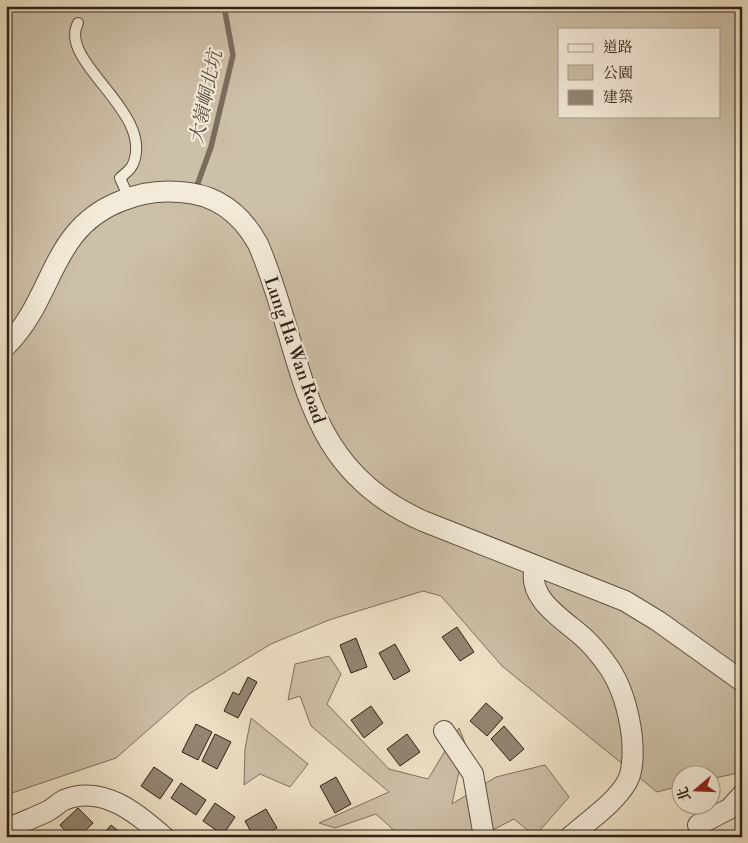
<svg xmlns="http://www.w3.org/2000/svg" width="748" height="843" viewBox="0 0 748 843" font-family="'Libre Bodoni','Noto Serif TC',serif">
	<rect width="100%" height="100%" fill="#eee1c6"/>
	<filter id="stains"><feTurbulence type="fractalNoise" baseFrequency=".004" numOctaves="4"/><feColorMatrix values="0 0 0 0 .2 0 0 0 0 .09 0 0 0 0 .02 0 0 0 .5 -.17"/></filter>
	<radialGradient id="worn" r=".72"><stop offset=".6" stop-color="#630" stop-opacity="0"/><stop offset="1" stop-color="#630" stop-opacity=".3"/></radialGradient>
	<g fill="#cdc0a8" stroke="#7e7060" fill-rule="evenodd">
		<path d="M6,6h736v766l-31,7 -1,-3h-30v10l-23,6 -155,-126 -61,-70 -18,-5 -94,29 -58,24 -82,50 -73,64 -110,37zM559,29h160v87h-160z"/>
		<polygon points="329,656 341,674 327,704 389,769 428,779 459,728 465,743 452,804 496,777 545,765 569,797 535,836 514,819 479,837 401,837 376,814 335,828 319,823 389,792 311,726 300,696 288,700 295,664"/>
		<polygon points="251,718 308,764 290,787 260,774 244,785 245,749"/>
	</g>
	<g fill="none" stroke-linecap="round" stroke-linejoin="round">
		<polyline stroke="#7a6d5c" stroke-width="5.5" points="195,191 211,147 233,55 224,6"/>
	</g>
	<g fill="#928572" stroke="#2e2117">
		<polygon points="457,627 474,652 460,661 442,637"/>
		<polygon points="356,638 367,667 351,673 340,645"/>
		<polygon points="395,644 410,671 394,680 379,653"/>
		<polygon points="248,677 257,682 238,718 224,711 233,692 239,695"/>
		<polygon points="486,703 503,718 487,736 470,721"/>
		<polygon points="371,706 383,723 364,738 351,720"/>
		<polygon points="196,724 212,732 198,760 182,752"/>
		<polygon points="504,726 524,749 510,761 491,739"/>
		<polygon points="215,734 231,742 217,769 202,761"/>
		<polygon points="407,734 420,752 400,766 387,749"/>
		<polygon points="154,767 173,780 160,799 141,786"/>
		<polygon points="336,777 351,804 335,813 320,786"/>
		<polygon points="181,783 206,800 196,815 171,798"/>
		<polygon points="215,803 235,817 223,835 203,821"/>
		<polygon points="78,808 93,823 79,837 71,837 60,825"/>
		<polygon points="266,809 277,828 262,837 254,837 245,821"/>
		<polygon points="111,825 126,837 101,837"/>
	</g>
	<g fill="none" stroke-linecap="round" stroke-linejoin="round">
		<g stroke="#5e5143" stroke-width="12">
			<path id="service" d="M78,23c-21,39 77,89 55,141 -2,6 -9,10 -13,14l9,20"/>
		</g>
		<g stroke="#5e5143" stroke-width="22">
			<g id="minor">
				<path d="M6,346c49,-48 43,-117 115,-145 19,-8 38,-11 59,-9 36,2 61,21 78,52 48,111 38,221 165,277l202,80 33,20 84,60"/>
				<path d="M535,567c-9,31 28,52 48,70 9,8 18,19 25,29 14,20 21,47 24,71 1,14 2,32 -5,45 -13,22 -38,38 -57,55"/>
				<polyline points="444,731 473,774 484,837"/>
				<path d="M16,825c11,-5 22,-9 32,-14 6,-3 10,-8 16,-11 38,-16 73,13 100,37"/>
				<polyline points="698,825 729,809 742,795"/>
			</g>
		</g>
		<use href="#service" stroke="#f4ecda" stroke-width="10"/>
		<use href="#minor" stroke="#f4ecda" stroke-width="20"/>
	</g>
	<g text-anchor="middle" stroke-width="4.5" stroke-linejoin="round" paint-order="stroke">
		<g font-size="18" fill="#2e2117" stroke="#f4ecda">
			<text transform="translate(295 350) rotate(71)" y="6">Lung Ha Wan Road</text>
		</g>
		<g font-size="19" font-style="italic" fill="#5a4d3f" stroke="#f4ecda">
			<text transform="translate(205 97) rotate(-78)" y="7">大嶺峒北坑</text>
		</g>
	</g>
	<rect width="748" height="843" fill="none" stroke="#eee1c6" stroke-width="25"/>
	<rect x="8" y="8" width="733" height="828" fill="none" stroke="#2e2117" stroke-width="2.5"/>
	<rect x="12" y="12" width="723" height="818" fill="none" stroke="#2e2117"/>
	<rect x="558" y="28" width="162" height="90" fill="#f4ecda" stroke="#a59b8c"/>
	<rect x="568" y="44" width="25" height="8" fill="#f4ecda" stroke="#a59b8c"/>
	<text x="603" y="52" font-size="15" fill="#2e2117">道路</text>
	<rect x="568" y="65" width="25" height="15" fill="#cdc0a8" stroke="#a59b8c"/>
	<text x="603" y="78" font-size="15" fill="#2e2117">公園</text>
	<rect x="568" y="90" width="25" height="15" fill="#928572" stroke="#a59b8c"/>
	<text x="603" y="102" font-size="15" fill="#2e2117">建築</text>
	<g transform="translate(696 790) rotate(251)"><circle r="24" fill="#f4ecda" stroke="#a59b8c"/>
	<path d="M0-4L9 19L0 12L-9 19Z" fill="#8f2418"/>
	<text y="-8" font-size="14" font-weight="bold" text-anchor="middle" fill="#2e2117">北</text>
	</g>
	<rect width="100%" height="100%" filter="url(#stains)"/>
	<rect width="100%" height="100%" fill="url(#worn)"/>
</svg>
